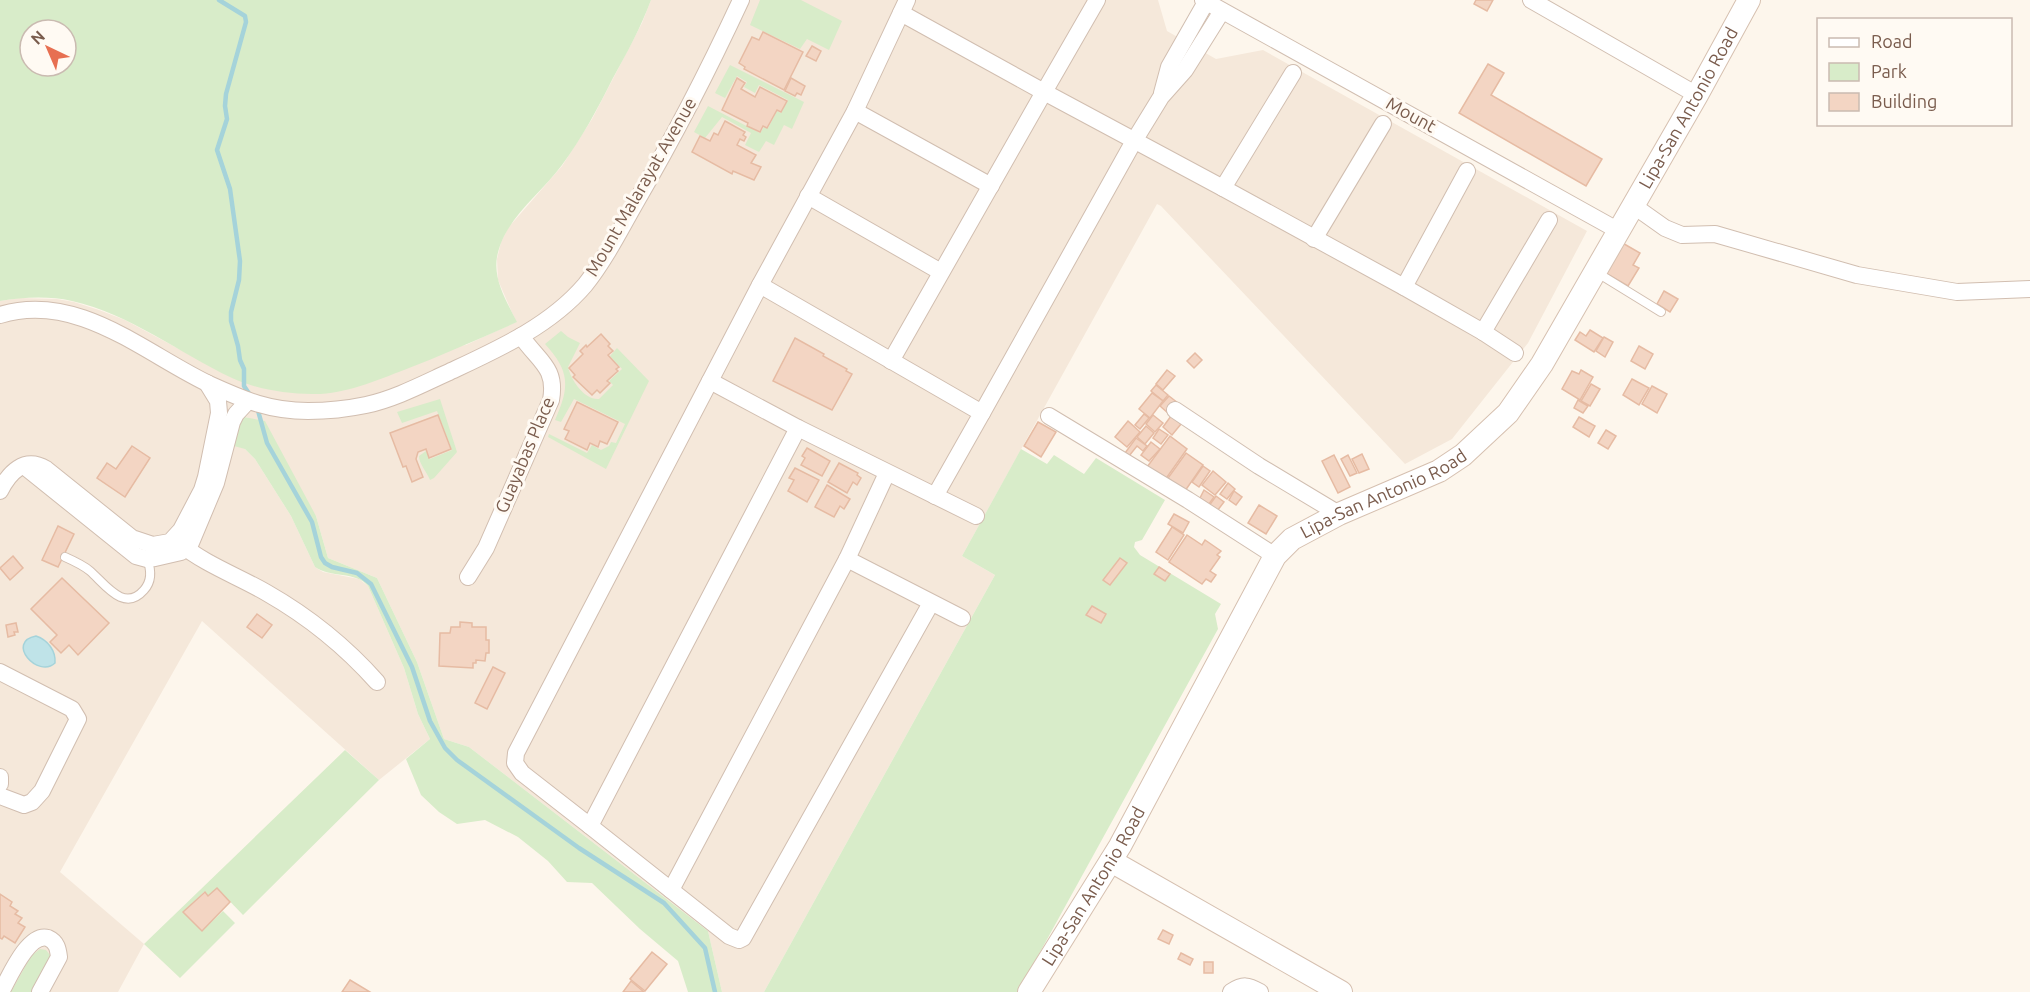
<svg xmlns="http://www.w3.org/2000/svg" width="2030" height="992" viewBox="0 0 2030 992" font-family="Ubuntu,sans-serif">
	<rect width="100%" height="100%" fill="#fdf6ec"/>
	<polygon fill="#f5e8da" points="651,0 1158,0 1167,31 1216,59 1263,50 1587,231 1528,343 1452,439 1405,464 1161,206 1157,204 962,556 995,575 764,992 722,992 708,931 469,747 444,739 417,662 377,578 328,558 316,516 249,418 244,417 245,449 255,459 291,516 315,567 323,572 359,579 368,586 404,668 418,714 430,739 379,780 202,621 60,872 144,944 118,992 0,992 0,301 19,298 57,299 74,302 99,310 125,320 233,378 466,345 516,322 498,280 497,259 501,242 508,228 562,166 592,119 642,23"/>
	<g fill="#d8ecc9" fill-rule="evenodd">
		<path d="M0,0h651c-10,27 -24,53 -38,78 -15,30 -31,60 -51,87 -22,30 -58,54 -65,92 -4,23 10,45 20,65 -38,17 -75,33 -113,48 -29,11 -61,25 -92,24 -27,0 -56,-5 -80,-16 -53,-25 -102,-64 -160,-77 -23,-5 -48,-4 -72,0zM30,30h36v36h-36z"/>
		<polygon points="760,0 801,0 842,21 829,50 807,39 800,49 750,25"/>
		<polygon points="730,65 804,102 792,129 784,125 774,145 766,141 759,152 745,145 751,133 722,117 705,138 694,132 708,106 760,133 764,127 768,128 777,111 781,113 788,100 759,85 755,93 744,87 747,82 737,76 725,98 715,93"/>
		<path d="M561,331l7,6 12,6 -12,24c3,13 16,33 31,32l14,-14 -4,-4 13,-12 -12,-13 7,-8 32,33 -43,88 -58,-32 1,-3 38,19 5,-8 9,5 8,-4 2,-4 5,1 9,-19 -51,-25 -13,23 -6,-2c15,-33 15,-49 -10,-76z"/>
		<path d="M440,399l17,53 -23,26 -4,2c-3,-8 -11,-16 -11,-24l7,-5 4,8 22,-9 -15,-39 -35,12 -5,-11z"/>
		<path d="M244,417l21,4 51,95 12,42 49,20 40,84 27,77 25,8 239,184 14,61h-34l-10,-31 -38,-32 -48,-46 -25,-1 -19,-21 -30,-24 -33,-17 -28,4 -18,-12 -18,-17 -15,-36 24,-20 -12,-25 -14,-46 -36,-82c-12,-15 -38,-8 -53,-19l-24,-51 -36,-57 -10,-10 -11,-3 6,-24z"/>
		<polygon points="1021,449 1047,464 1054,455 1084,474 1096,458 1165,500 1142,540 1135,542 1134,547 1140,555 1221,604 1215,614 1218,629 1018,992 764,992 995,575 962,556"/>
		<polygon points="345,750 379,780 243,915 217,888 208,896 204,892 184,911 202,931 223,911 235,923 180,978 144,944"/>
		<polygon points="40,949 46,950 50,955 50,959 32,992 11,992 31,956"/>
	</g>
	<path fill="#bfe3e8" stroke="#a5d3da" stroke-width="1.5" d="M36,636c12,4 20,15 19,27 -17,16 -50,-21 -19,-27z"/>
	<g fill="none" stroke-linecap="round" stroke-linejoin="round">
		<g stroke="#a5d3da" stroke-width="4.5">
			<polyline points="219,0 245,16 246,22 226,94 225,106 227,119 217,150 230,189 240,261 239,280 231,312 231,321 238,346 240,360 244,369 244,386 250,395"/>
			<polyline points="257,407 267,443 312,522 321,557 325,563 332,567 357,573 371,584 412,667 430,721 445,748 457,760 579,848 664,903 705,948 715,992"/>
		</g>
	</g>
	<g fill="#f3d5c3" stroke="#e6bba3" stroke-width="1.5">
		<polygon points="1476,0 1493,0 1487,11 1474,4"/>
		<polygon points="763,32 803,52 784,90 744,69 745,67 739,63 752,37 759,40"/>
		<polygon points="812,46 821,51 816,61 806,56"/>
		<polygon points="1488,64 1504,73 1491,95 1602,159 1586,186 1459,113"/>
		<polygon points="737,78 745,83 741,89 755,97 760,87 787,101 781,112 777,110 767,128 763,126 760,132 747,126 748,123 722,110"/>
		<polygon points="791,78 805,86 801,95 797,93 795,96 785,91"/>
		<polygon points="725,121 745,132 743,135 746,137 744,141 740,139 737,145 756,155 751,163 761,167 754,180 733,171 732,174 692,152 700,136 710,141 714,133 718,135"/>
		<polygon points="1619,241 1640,253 1633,265 1639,268 1628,286 1602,271"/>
		<polygon points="1664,291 1678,299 1670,312 1657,304"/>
		<polygon points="1590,330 1603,338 1594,352 1575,340 1580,332 1586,336"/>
		<polygon points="601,334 610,344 608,346 613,351 608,355 619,367 616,369 618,371 607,381 610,383 600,393 597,390 592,395 573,377 575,375 569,368 583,354 580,351 586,345 587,347"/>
		<polygon points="1604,337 1613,342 1605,357 1596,351"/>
		<polygon points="795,338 824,354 823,356 847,369 846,371 852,374 832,410 773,381"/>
		<polygon points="1639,346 1653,354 1645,369 1631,361"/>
		<polygon points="1195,353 1202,360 1194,368 1187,361"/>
		<polygon points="1167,370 1175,376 1163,390 1156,384"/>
		<polygon points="1581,370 1593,377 1580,400 1562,389 1572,371 1579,374"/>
		<polygon points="1632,379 1649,388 1639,405 1623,395"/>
		<polygon points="1591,384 1600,389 1590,406 1581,401"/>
		<polygon points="1156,385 1168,395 1163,401 1151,391"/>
		<polygon points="1652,386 1667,394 1657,413 1642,404"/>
		<polygon points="1152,393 1163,401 1150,418 1139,409"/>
		<polygon points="1169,396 1178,403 1169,414 1160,406"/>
		<polygon points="1578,400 1588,406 1583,413 1574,408"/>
		<polygon points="577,402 618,422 607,444 600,441 598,447 590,443 587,450 565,439 569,431 564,429"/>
		<polygon points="1144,414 1149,418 1140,429 1135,425"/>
		<polygon points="438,415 451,449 429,458 426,449 418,452 416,459 423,477 412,482 406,466 403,467 390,433"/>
		<polygon points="1153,415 1163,423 1155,432 1146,424"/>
		<polygon points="1171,416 1181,424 1172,435 1163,427"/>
		<polygon points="1579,417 1595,426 1589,437 1573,427"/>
		<polygon points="1128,421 1140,432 1127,447 1115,437"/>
		<polygon points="1038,422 1056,432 1041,457 1024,446"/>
		<polygon points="1146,426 1154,433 1145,444 1137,437"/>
		<polygon points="1159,429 1168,435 1161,444 1153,438"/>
		<polygon points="1606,430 1616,436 1608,449 1598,443"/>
		<polygon points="1170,436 1187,449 1165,480 1147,467"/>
		<polygon points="1136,438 1147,446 1143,451 1137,446 1129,456 1125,453"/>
		<polygon points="1151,442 1160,449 1149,461 1141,455"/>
		<polygon points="132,446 150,458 125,497 97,478 107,463 116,469"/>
		<polygon points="807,448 830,461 822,476 801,465 805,458 802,456"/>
		<polygon points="1186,453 1203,465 1185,491 1168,478"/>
		<polygon points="1362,454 1369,469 1359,473 1352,459"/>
		<polygon points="1334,455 1350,487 1338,493 1322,461"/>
		<polygon points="1348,455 1357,473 1350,476 1341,459"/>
		<polygon points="839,463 858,473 857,475 861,478 857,485 853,482 847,493 828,482"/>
		<polygon points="1203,466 1210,471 1199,487 1192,482"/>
		<polygon points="795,468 819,480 807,502 788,491 794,480 789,478"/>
		<polygon points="1213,471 1226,482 1215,495 1202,485"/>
		<polygon points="1228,483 1235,489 1227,499 1220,494"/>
		<polygon points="827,485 850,499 844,509 840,506 834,517 815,507"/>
		<polygon points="1204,490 1214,497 1209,504 1200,498"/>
		<polygon points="1234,491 1242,497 1236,505 1229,500"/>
		<polygon points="1216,496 1224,502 1214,515 1206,510"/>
		<polygon points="1259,505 1277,516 1266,534 1248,523"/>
		<polygon points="1174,514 1189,522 1183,533 1168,524"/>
		<polygon points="58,526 74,534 58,567 42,560"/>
		<polygon points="1172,527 1184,535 1168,560 1156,552"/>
		<polygon points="1187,535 1202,545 1205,540 1221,551 1217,555 1220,557 1210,571 1216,575 1211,582 1206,579 1202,584 1169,562"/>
		<polygon points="13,556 23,568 10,580 0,568"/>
		<polygon points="1120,558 1127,563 1110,585 1103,580"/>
		<polygon points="1159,567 1170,574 1165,581 1154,574"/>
		<polygon points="62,578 109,623 78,655 69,645 61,653 50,642 57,635 31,609"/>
		<polygon points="1092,606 1106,614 1101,623 1086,615"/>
		<polygon points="257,614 272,625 262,638 247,627"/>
		<polygon points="460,622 472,623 472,627 486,627 486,640 489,640 489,653 486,653 485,661 476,660 476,663 473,663 473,668 439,666 440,633 450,633 451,627 460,627"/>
		<polygon points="16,623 18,632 14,632 15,635 8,637 6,625"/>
		<polygon points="493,667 505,673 487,709 475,703"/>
		<polygon points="217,888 230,902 202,931 183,912 205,892 208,896"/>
		<polygon points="0,894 12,902 10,906 18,911 15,914 22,918 18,923 25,927 15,943 4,936 2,939 0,938"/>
		<polygon points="1163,930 1173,935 1169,944 1158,939"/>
		<polygon points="652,952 667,964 645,991 630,979"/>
		<polygon points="1181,953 1193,959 1190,965 1178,959"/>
		<rect x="1204" y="962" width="9" height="11"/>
		<polygon points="350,980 370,992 342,992"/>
		<polygon points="631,981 644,992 623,992"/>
	</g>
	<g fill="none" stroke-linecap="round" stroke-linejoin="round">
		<g stroke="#d1beb0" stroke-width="10">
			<g id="lane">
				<polyline points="1596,272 1661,312"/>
				<path d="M65,557c9,4 18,8 25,14 15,13 34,42 54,19 8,-9 7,-21 3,-31"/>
			</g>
		</g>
		<g stroke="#d1beb0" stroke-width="18">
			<g id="street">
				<polyline points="1097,0 1044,92 1223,188 1404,287 1483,332 1515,353"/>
				<polyline points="1203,0 1619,231"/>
				<polyline points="1531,0 1697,95"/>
				<polyline points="1162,93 1169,67 1206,2"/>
				<polyline points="855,111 991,186"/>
				<polyline points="1223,188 1293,73"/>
				<polyline points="808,196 941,272"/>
				<polyline points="1634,206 1665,228 1682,235 1715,234 1857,275 1957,292 2030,289"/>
				<polyline points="1314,239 1383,124"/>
				<polyline points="760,285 982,413 935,496"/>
				<polyline points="1404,287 1467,171"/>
				<path d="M0,315c78,-24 145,39 211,70 33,15 59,26 97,26 19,0 39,-2 58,-6 28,-6 55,-20 81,-32 49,-23 102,-46 138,-88 20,-25 35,-55 51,-83 38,-65 73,-133 105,-202"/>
				<polyline points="1483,332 1549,220"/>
				<polyline points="891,361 1044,92 901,13"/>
				<polyline points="710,381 798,428 976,516"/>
				<polyline points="1175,410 1259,466 1339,514"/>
				<polyline points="982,413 1134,141 1161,97 1185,70 1222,11"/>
				<polyline points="1049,416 1188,500 1275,556"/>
				<polyline points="798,428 590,826 729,936 739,940 743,938 931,603"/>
				<polyline points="24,466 136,556 147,559 155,558 181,552 190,545 216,483 232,422 236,414 248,401"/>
				<path d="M0,491c9,-18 24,-35 46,-22l86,69 21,7 17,-3 11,-12 21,-40 4,-13 13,-64 -1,-12 -11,-18"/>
				<path d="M179,543c27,22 59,33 88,50 42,24 78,53 110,89"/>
				<polyline points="847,559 887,473"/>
				<path d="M468,577l18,-29 65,-148c6,-33 -13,-39 -30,-64"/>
				<polyline points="0,672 72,709 78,719 42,791 32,802 24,805 0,796"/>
				<polyline points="0,777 0,784"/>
				<polyline points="590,826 522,773 515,763 516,753 760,285 855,111 907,0"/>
				<polyline points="671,890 847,559 962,618"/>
				<path d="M1,992c8,-14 27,-60 47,-54 9,4 10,11 11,19l-19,35"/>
				<path d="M1231,992c12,-8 17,-7 29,0"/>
			</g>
		</g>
		<g stroke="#d6c0b0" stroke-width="24">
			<g id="secondary">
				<polyline points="1111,861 1341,992"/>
				<path id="s1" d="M1029,992l91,-146 155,-290 17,-17 47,-25 100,-43 24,-16 45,-42 34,-49 155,-269 52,-95"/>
			</g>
		</g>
		<use href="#lane" stroke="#fff" stroke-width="8"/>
		<use href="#street" stroke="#fff" stroke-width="16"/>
		<use href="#secondary" stroke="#fff" stroke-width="22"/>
	</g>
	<g text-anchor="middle" stroke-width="6" stroke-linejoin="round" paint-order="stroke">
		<g font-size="18" fill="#7a5c4d" stroke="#fffaf3">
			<text dy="6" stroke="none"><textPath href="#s1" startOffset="1132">Lipa-San Antonio Road</textPath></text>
			<text transform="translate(1411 115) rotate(29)" y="6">Mount</text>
			<text transform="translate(641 187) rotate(-60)" y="6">Mount Malarayat Avenue</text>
			<text transform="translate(525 455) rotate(-67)" y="6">Guayabas Place</text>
			<text dy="6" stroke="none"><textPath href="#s1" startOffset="627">Lipa-San Antonio Road</textPath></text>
			<text dy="6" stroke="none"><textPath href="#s1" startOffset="124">Lipa-San Antonio Road</textPath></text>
		</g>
	</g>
	<rect x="1817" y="18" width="195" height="108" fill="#fffaf3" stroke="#cabbb1" stroke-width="1.5"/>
	<rect x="1829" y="38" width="30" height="9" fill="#ffffff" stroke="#cabbb1" stroke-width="1.5"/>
	<text x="1871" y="48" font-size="18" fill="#7a5c4d">Road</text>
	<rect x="1829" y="63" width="30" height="18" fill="#d8ecc9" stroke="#cabbb1" stroke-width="1.5"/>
	<text x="1871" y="78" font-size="18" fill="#7a5c4d">Park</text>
	<rect x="1829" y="93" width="30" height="18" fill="#f3d5c3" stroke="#cabbb1" stroke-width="1.5"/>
	<text x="1871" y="108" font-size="18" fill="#7a5c4d">Building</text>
	<g transform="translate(48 48) rotate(316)"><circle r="28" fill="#fffaf3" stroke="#cabbb1" stroke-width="1.5"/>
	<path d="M0-4.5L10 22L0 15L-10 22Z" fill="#e76f51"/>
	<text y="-9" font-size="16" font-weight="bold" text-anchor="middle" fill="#7a5c4d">N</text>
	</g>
</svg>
